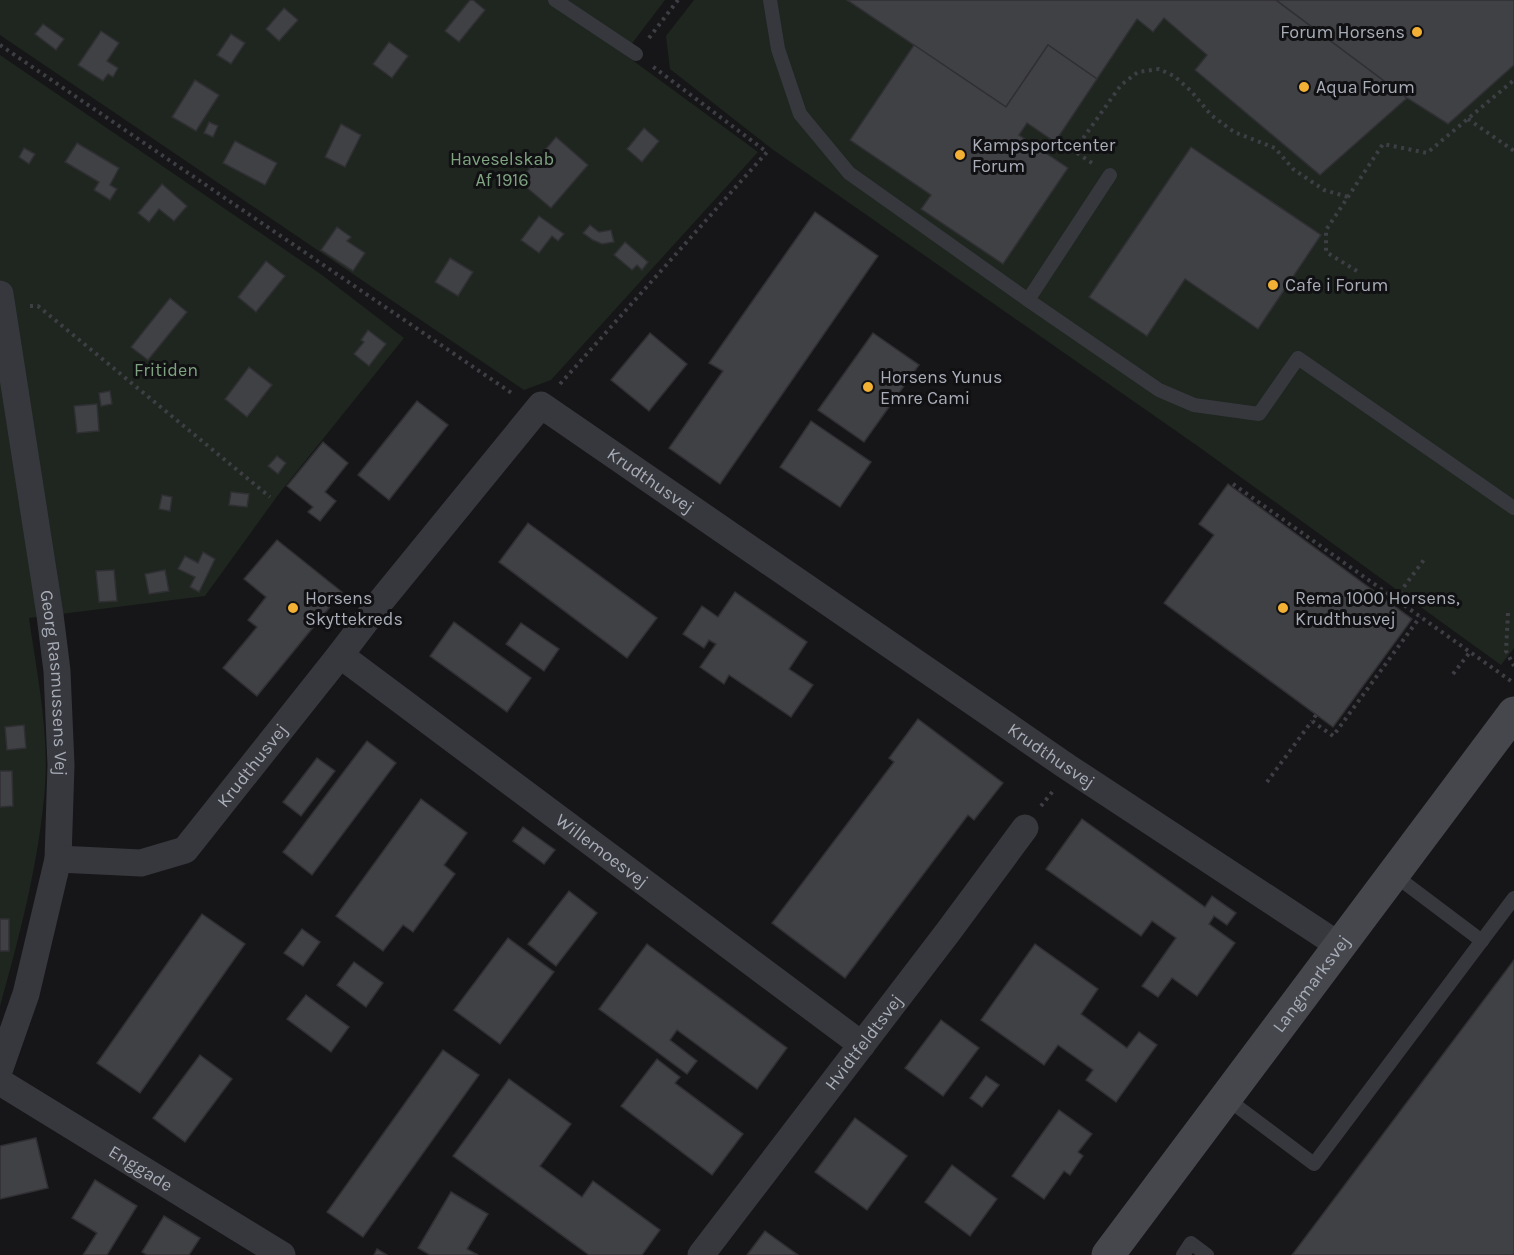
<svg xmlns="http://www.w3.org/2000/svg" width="1514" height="1255" viewBox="0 0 1514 1255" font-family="Karla,sans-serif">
	<rect width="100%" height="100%" fill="#161618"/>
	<g fill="#1e261f">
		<polygon points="0,0 665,0 624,54 758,152 551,380 524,390 0,35"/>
		<polygon points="694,0 1514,0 1514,648 1501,665 1199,447 772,149 670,69 666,36"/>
		<path d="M0,55l322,220 82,63 -126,157 -73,101 -176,22c8,56 20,113 16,169 -6,75 -25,148 -45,219z"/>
	</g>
	<g fill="#404145" stroke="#303034" stroke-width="1.5">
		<polygon points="470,0 473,0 485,10 459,42 445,31"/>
		<polygon points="847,0 1276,0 1407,98 1320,175 1195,70 1207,55 1164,18 1153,32 1137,19 1097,79 1048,45 1006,107"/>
		<polygon points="1276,0 1514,0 1514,65 1448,124 1407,98"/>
		<polygon points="284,8 298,20 279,41 266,29"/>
		<polygon points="43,24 64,39 56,50 35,34"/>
		<polygon points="101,31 119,43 107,61 118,68 113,77 108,74 103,81 78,65"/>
		<polygon points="231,34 245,43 231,64 217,55"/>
		<polygon points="389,42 408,56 392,78 373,64"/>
		<polygon points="914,45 1006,107 1048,45 1097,79 1055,142 1027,123 1019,135 1068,168 1003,264 921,209 931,195 850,140"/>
		<polygon points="195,80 219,95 196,131 172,117"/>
		<polygon points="209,122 218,126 213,137 204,133"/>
		<polygon points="341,124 361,135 345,167 325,157"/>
		<polygon points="644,128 659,141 642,162 627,149"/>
		<polygon points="556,137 588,165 551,208 519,181"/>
		<polygon points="235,141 277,163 265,185 223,163"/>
		<polygon points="77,143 119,168 110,185 117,189 110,200 94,190 99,182 65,162"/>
		<polygon points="1191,147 1321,235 1258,329 1185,279 1147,336 1089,297"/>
		<polygon points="24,148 35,154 29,164 19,157"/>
		<polygon points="162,184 187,206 174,221 159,209 149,222 138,213"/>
		<polygon points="815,212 878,256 720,484 669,448 723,371 709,363"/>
		<polygon points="539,216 564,234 558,241 552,236 539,253 521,240"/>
		<polygon points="590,225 599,232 611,230 614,242 602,244 593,240 583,233"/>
		<polygon points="337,227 351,237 347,241 365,253 353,271 321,250"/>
		<polygon points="625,242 648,262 642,270 637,265 632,270 614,255"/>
		<polygon points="450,258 473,272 458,296 435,282"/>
		<polygon points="266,261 285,276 256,312 238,297"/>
		<polygon points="170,298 187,312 148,360 131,347"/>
		<polygon points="368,330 386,344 369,366 354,354 364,342 361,340"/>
		<polygon points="650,333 687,364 649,411 611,380"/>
		<polygon points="873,333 919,365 864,442 818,410"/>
		<polygon points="249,367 272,385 247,417 225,399"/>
		<polygon points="110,391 112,404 101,406 99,393"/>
		<polygon points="417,401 448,425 389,500 358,475"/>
		<polygon points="97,404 99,431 77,433 74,406"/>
		<polygon points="811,421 871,462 840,507 780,467"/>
		<polygon points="323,442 348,463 325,492 336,501 320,521 308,512 313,507 287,486"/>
		<polygon points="277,456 286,463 278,474 268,466"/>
		<polygon points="1228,484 1412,619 1333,727 1164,603 1214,535 1199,524"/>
		<polygon points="231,492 249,494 247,507 229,505"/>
		<polygon points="162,495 172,497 170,511 159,509"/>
		<polygon points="528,523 657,618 627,658 499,562"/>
		<polygon points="277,540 342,592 257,696 223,668 257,627 248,620 266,597 244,579"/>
		<polygon points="203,552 215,559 199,592 190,587 195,577 178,569 185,556 198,563"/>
		<polygon points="114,570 117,601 99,602 96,571"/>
		<polygon points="165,570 169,591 149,594 145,574"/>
		<polygon points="735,592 807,642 789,669 813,685 791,717 729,675 724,684 700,667 716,644 709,640 704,648 683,634 702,606 718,617"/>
		<polygon points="454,622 531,678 507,712 430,656"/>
		<polygon points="521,623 559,649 544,671 506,644"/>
		<polygon points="918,719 1003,783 974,820 968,815 845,978 772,923 894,762 889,758"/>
		<polygon points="24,725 26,748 7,750 5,727"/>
		<polygon points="367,741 396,763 312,875 283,852"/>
		<polygon points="317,758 335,771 301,816 283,802"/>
		<polygon points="0,771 12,771 13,806 0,807"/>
		<polygon points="421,799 467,833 444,865 455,874 413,932 403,925 383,951 336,916"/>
		<polygon points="1082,819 1205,907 1212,896 1236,913 1227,925 1214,916 1209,924 1235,943 1197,996 1172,978 1158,997 1142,986 1176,938 1152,921 1141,936 1046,869"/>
		<polygon points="523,827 555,850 544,864 513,841"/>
		<polygon points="569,891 597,913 556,966 528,944"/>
		<polygon points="202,914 245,944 140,1093 97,1063"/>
		<rect x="0" y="919" width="9" height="32"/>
		<polygon points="302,929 320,942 303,966 284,953"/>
		<polygon points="508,938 554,972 500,1044 454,1010"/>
		<polygon points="647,944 787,1048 757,1089 677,1030 670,1040 697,1061 687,1074 599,1009"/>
		<polygon points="1035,944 1098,989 1081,1014 1127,1048 1139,1032 1157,1045 1116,1102 1086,1080 1093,1070 1058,1045 1044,1065 981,1020"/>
		<polygon points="1514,960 1514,1255 1292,1255"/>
		<polygon points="354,962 383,983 366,1007 337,985"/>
		<polygon points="306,995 349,1027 331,1052 287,1019"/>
		<polygon points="941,1020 979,1048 943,1096 905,1068"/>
		<polygon points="443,1050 479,1075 363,1237 327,1212"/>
		<polygon points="200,1055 232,1079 185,1142 153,1118"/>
		<polygon points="657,1059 680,1077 675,1083 743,1134 712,1175 621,1106"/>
		<polygon points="986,1076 999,1085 982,1107 970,1098"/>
		<polygon points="509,1079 571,1124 540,1166 582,1197 593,1181 660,1230 642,1255 589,1255 453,1156"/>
		<polygon points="1059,1110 1092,1134 1078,1152 1083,1156 1070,1175 1064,1171 1044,1199 1012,1176"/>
		<polygon points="855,1118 907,1156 867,1210 815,1172"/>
		<polygon points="36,1138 48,1188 0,1199 0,1146"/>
		<polygon points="952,1165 997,1199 970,1236 925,1202"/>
		<polygon points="95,1180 137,1206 107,1255 83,1255 97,1233 72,1218"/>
		<polygon points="451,1192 488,1214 467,1249 478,1255 430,1255 418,1248"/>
		<polygon points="164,1216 200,1238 189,1255 147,1255 142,1252"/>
		<polygon points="765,1231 798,1255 747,1255"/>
		<polygon points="377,1249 387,1255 374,1255"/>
	</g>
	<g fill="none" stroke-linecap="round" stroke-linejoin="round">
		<g stroke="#3d3f44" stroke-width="4" stroke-dasharray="3 4.5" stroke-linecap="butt">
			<polyline points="649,38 678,0"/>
			<polyline points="0,45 513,394"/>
			<polyline points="1468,119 1514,151"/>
			<polyline points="1092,163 1074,151 1121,85 1138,72 1159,69 1174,76 1191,91 1211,115 1234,132 1275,148 1293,169 1324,190 1348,197"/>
			<polyline points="1357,271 1326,252 1326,230 1383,144 1427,153 1514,80"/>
			<polyline points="30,306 38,306 270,497"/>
			<polyline points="560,384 767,152 652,66"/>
			<polyline points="1233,484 1511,681"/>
			<polyline points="1395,599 1426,557"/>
			<polyline points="1508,613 1506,651 1514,666"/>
			<polyline points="1453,674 1470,652"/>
			<polyline points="1316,715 1312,721 1333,736 1420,617"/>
			<polyline points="1267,782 1312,721"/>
			<polyline points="1041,806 1053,791"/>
		</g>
		<g stroke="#37383d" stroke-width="14">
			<polyline points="555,0 636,54"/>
			<polyline points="770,0 778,49 800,114 849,173 1028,300 1159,390 1194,405 1259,414 1298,358 1514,508"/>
			<polyline points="1028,300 1110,175"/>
			<polyline points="1393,874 1482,941"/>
			<polyline points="1226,1098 1314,1164 1514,898"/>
			<polyline points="1183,1255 1191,1243 1207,1255"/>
		</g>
		<g stroke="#37383d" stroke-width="27">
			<path id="s1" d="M0,294l50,321 7,56 4,94 -3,94 -32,135 -26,74"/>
			<path id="s2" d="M340,655l522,390"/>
			<path id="s3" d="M58,859l83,4 44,-13 155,-195 41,-54 160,-196 528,363 271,178"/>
			<path id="s4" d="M0,1082l282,173"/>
			<path id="s5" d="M701,1255l247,-323 77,-104"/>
		</g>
		<path stroke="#45474d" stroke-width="33" id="s6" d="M1108,1255l406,-542"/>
	</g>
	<g fill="#f2b134" stroke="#111113" stroke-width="2">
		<circle cx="1417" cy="32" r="6"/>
		<circle cx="1304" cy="87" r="6"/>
		<circle cx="960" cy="155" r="6"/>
		<circle cx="1273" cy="285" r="6"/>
		<circle cx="868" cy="387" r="6"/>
		<circle cx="293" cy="608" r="6"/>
		<circle cx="1283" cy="608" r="6"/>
	</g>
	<g text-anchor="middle" stroke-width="6" stroke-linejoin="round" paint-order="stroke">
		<g font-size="18" fill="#a8adb8" stroke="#111113" text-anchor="start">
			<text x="1405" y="38" text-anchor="end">Forum Horsens</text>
			<text x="1316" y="93">Aqua Forum</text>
			<text x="972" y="151">Kampsportcenter<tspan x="972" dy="21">Forum</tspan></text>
			<text x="1285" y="291">Cafe i Forum</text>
			<text x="880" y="383">Horsens Yunus<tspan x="880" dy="21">Emre Cami</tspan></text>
			<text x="305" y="604">Horsens<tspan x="305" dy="21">Skyttekreds</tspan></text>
			<text x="1295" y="604">Rema 1000 Horsens,<tspan x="1295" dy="21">Krudthusvej</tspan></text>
		</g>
		<g font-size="18" fill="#7fa381" stroke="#111113">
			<text x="502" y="165">Haveselskab<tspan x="502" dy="21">Af 1916</tspan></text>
			<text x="166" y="376">Fritiden</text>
		</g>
		<g font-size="18" fill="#a8adb8" stroke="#111113">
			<text dy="6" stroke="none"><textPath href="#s3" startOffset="832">Krudthusvej</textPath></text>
			<text dy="6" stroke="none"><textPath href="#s1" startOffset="393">Georg Rasmussens Vej</textPath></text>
			<text dy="6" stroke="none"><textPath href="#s3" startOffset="1318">Krudthusvej</textPath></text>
			<text dy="6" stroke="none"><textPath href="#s3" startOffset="237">Krudthusvej</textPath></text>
			<text dy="6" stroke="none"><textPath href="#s2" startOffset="327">Willemoesvej</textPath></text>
			<text dy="6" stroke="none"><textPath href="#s6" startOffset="339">Langmarksvej</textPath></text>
			<text dy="6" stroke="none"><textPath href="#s5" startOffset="268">Hvidtfeldtsvej</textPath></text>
			<text dy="6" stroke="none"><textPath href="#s4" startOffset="165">Enggade</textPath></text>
		</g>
	</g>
</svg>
